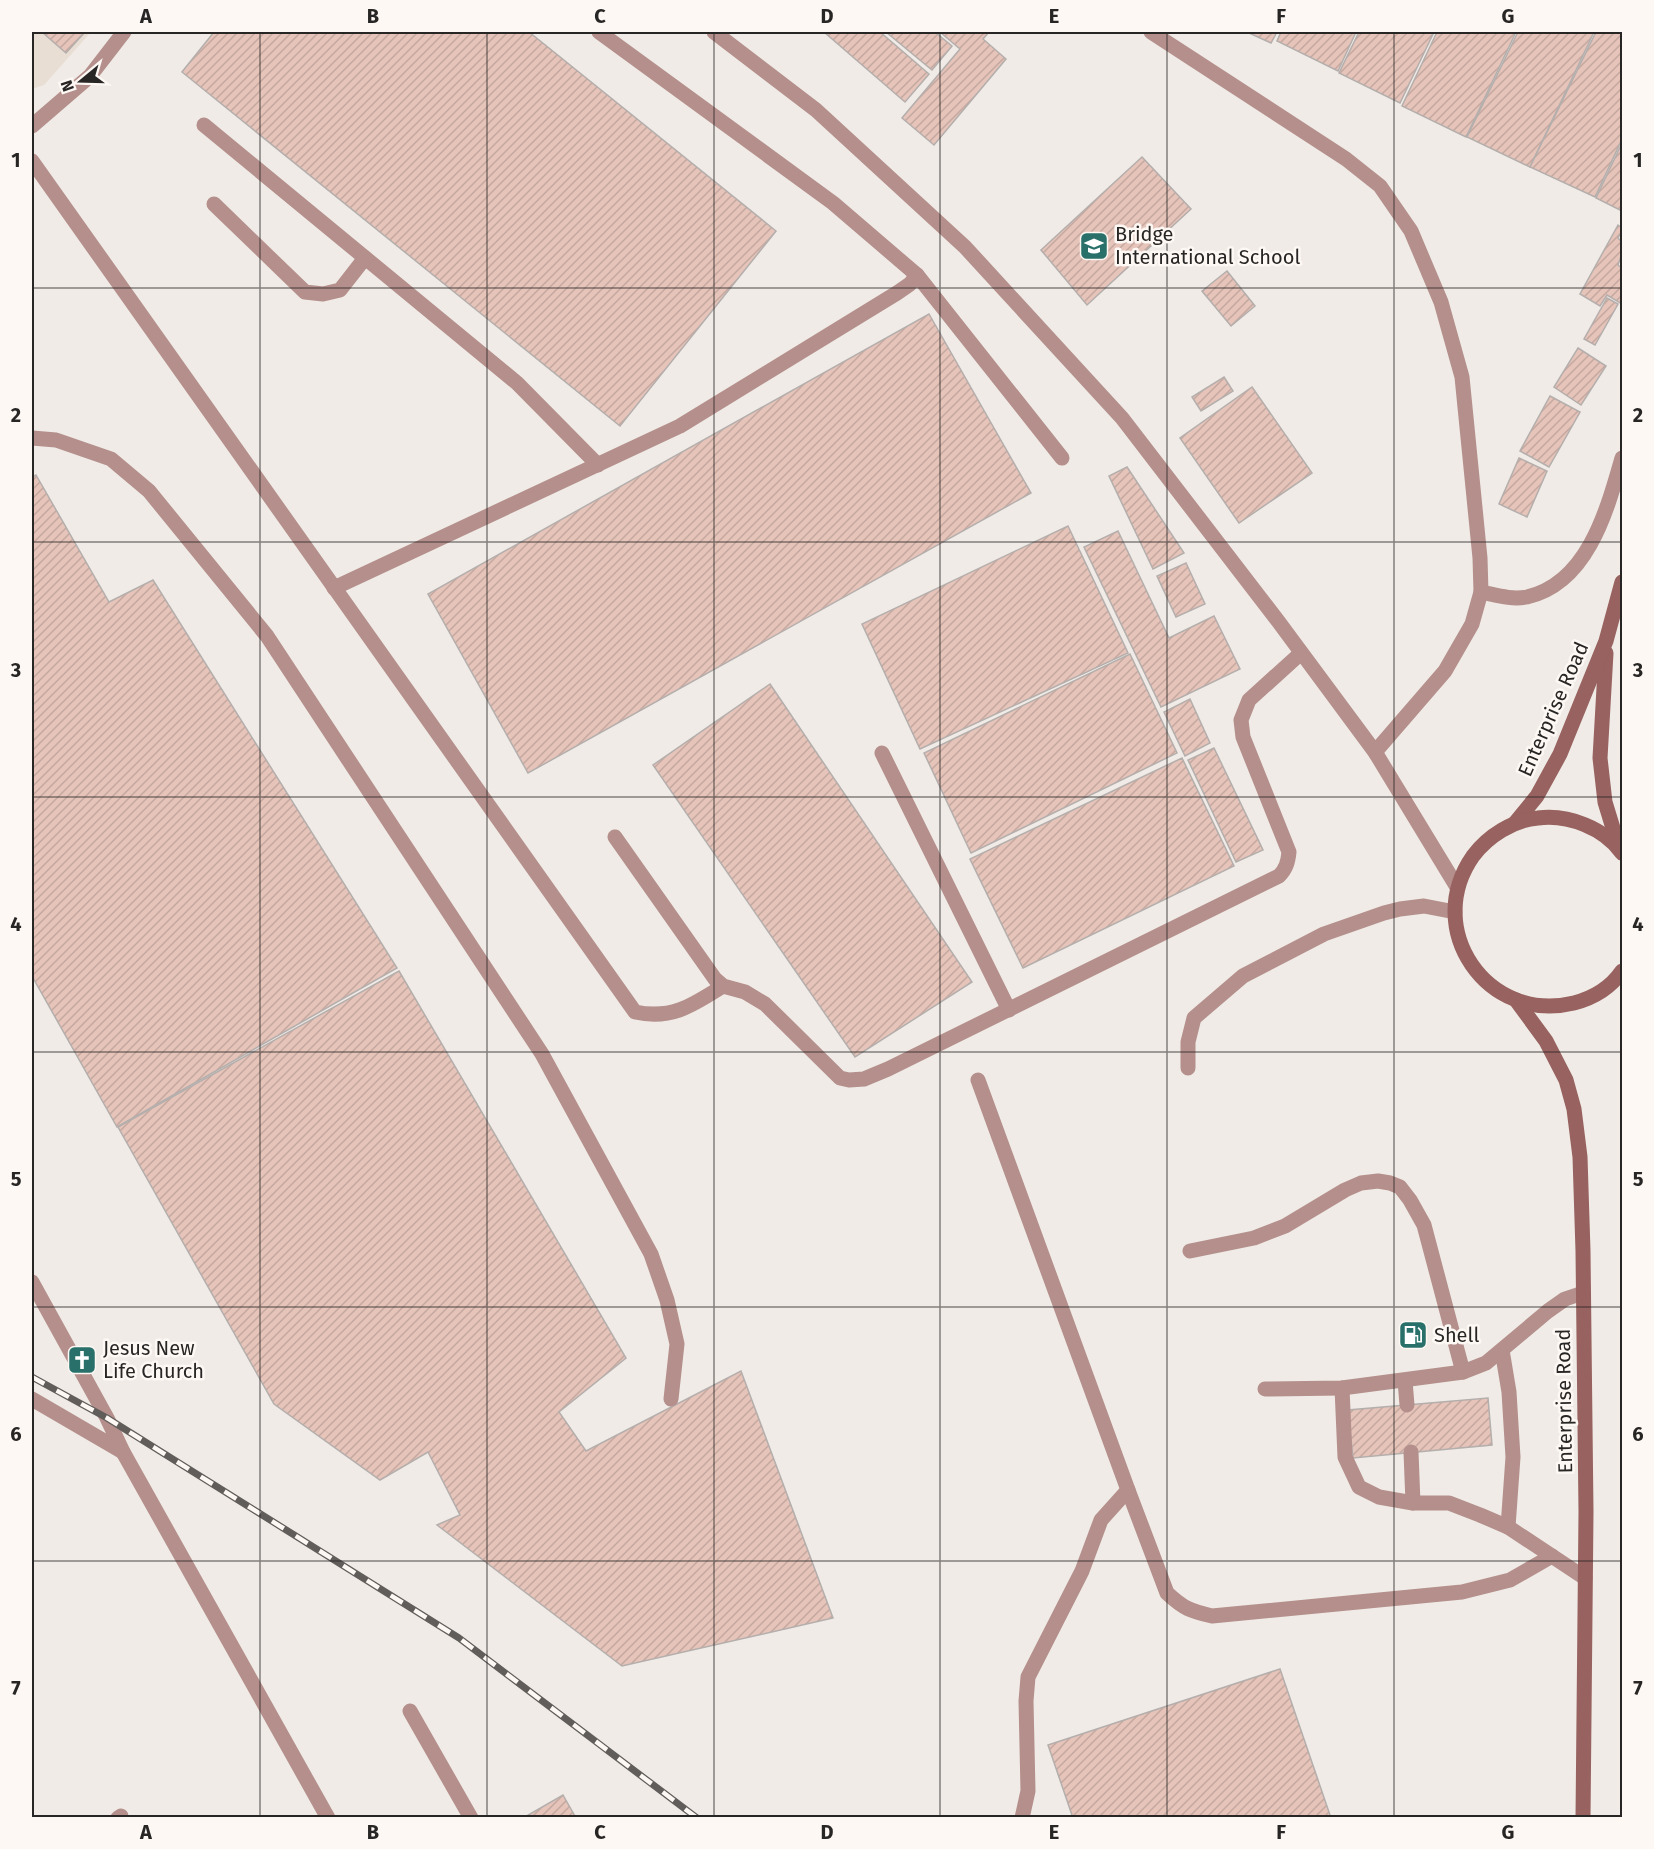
<svg xmlns="http://www.w3.org/2000/svg" width="1654" height="1849" viewBox="0 0 1654 1849" font-family="'Fira Sans',sans-serif">
	<defs>
		<pattern id="building-hatch" width="6" height="6" patternUnits="userSpaceOnUse" patternTransform="scale(1.5)"><rect width="6" height="6" fill="#e6c4ba"/><path d="M-1 1l2-2M0 6l6-6M5 7l2-2" fill="none" stroke="#c5a8a0"/></pattern>
	</defs>
	<rect width="100%" height="100%" fill="#f0ebe6"/>
	<polygon fill="#e9ded4" points="32,32 91,32 44,85 32,89"/>
	<g fill="url(#building-hatch)" stroke="#b4aeac" stroke-width="1.5">
		<polygon points="42,32 85,32 66,53"/>
		<polygon points="214,32 529,32 776,231 620,426 182,72"/>
		<polygon points="824,32 880,32 929,74 905,102"/>
		<polygon points="886,32 935,32 952,46 932,70"/>
		<polygon points="940,32 989,32 983,39 1006,59 934,145 902,118 960,49"/>
		<polygon points="1247,32 1277,32 1271,43"/>
		<polygon points="1281,32 1356,32 1338,71 1277,41"/>
		<polygon points="1359,32 1434,32 1400,103 1339,73"/>
		<polygon points="1437,32 1516,32 1466,137 1402,106"/>
		<polygon points="1518,32 1594,32 1530,167 1467,137"/>
		<polygon points="1596,32 1622,32 1622,139 1595,197 1530,167"/>
		<polygon points="1622,143 1622,211 1596,198"/>
		<polygon points="1142,157 1191,209 1087,305 1041,250"/>
		<polygon points="1618,225 1622,228 1622,231 1618,238 1622,242 1622,253 1618,265 1622,268 1622,304 1607,295 1600,306 1580,294"/>
		<polygon points="1227,271 1255,306 1231,326 1202,291"/>
		<polygon points="1607,298 1618,304 1595,345 1584,339"/>
		<polygon points="929,314 1031,493 528,773 428,594"/>
		<polygon points="1578,348 1606,366 1581,405 1554,387"/>
		<polygon points="1224,377 1233,391 1201,411 1192,397"/>
		<polygon points="1252,387 1312,473 1239,523 1180,438"/>
		<polygon points="1550,396 1580,412 1549,467 1520,451"/>
		<polygon points="1519,458 1547,471 1527,517 1499,504"/>
		<polygon points="1127,467 1184,553 1153,569 1109,476"/>
		<polygon points="36,475 109,602 153,580 397,968 117,1127 32,976 32,477"/>
		<polygon points="1068,526 1128,653 920,749 862,624"/>
		<polygon points="1118,531 1169,638 1214,616 1240,669 1161,707 1084,547"/>
		<polygon points="1186,563 1205,604 1176,617 1157,576"/>
		<polygon points="1130,654 1177,753 971,853 924,753"/>
		<polygon points="770,684 972,982 855,1057 653,765"/>
		<polygon points="1190,699 1210,743 1185,756 1164,712"/>
		<polygon points="1214,748 1263,850 1236,862 1188,760"/>
		<polygon points="1182,758 1234,866 1023,968 970,859"/>
		<polygon points="399,971 626,1358 559,1412 586,1451 741,1371 833,1618 622,1666 437,1525 460,1515 428,1452 380,1480 274,1404 118,1127"/>
		<polygon points="1488,1398 1492,1445 1353,1458 1348,1410"/>
		<polygon points="1280,1669 1331,1818 1073,1818 1048,1745"/>
		<polygon points="563,1795 576,1818 523,1818"/>
	</g>
	<g fill="none" stroke-linecap="round" stroke-linejoin="round">
		<g stroke="#b48f8c" stroke-width="15">
			<polyline points="599,32 833,203 917,275 1062,458"/>
			<polyline points="714,32 816,110 965,247 1122,418 1278,621 1375,752 1457,887"/>
			<polyline points="1151,32 1346,159 1380,186 1411,231 1441,302 1462,377 1480,558 1481,592 1472,624 1445,671 1375,752"/>
			<polyline points="204,125 517,383 598,465"/>
			<path d="M32,161l603,851c37,8 58,-7 88,-26"/>
			<polyline points="214,204 305,292 323,294 340,290 365,258"/>
			<polyline points="32,438 56,440 111,459 149,491 267,636 542,1054 651,1254 667,1300 677,1344 671,1399"/>
			<polyline points="334,588 680,426 897,293 910,284 917,275"/>
			<path d="M1481,592c15,3 30,8 46,5 61,-14 80,-87 95,-139"/>
			<polyline points="882,753 1009,1010"/>
			<path d="M615,837l100,142 8,7 22,6 20,12 75,74 9,2 15,-1 24,-10 391,-193c7,-7 9,-14 10,-24l-46,-115 -2,-17 8,-20 52,-47"/>
			<polyline points="1188,1068 1188,1042 1194,1018 1243,976 1324,934 1384,913 1400,909 1424,906 1455,912"/>
			<path d="M978,1080l150,410 39,103c17,16 24,18 45,23l250,-24 48,-12 42,-24"/>
			<polyline points="1190,1251 1254,1238 1285,1226 1345,1190 1361,1183 1378,1181 1390,1183 1400,1187 1410,1200 1424,1225 1463,1372"/>
			<polyline points="1502,1350 1509,1392 1513,1457 1508,1527"/>
			<polyline points="1405,1381 1407,1405"/>
			<polyline points="1342,1388 1345,1457 1359,1487 1379,1497 1413,1503 1449,1503 1480,1515 1508,1527 1585,1578"/>
			<polyline points="1265,1389 1342,1388 1463,1372 1486,1363 1548,1311 1565,1299 1583,1293"/>
			<polyline points="1411,1452 1413,1503"/>
			<polyline points="410,1711 471,1818"/>
			<polyline points="118,1818 121,1816"/>
			<polyline points="1022,1818 1028,1791 1026,1701 1028,1677 1082,1571 1101,1520 1128,1490"/>
		</g>
		<g stroke="#b48f8c" stroke-width="15">
			<polyline points="32,126 90,76 124,32"/>
			<polyline points="32,1282 107,1418 123,1452 328,1818"/>
			<polyline points="32,1399 123,1452"/>
		</g>
		<g stroke="#97625f" stroke-width="15">
			<polyline points="1606,653 1600,758 1605,802 1619,848"/>
			<polyline points="1515,823 1537,796 1560,754 1606,641 1622,582"/>
			<path d="M1622,853c-18,-25 -54,-39 -84,-35 -25,2 -50,18 -65,38 -51,73 14,168 101,147 19,-5 37,-16 48,-32"/>
			<polyline points="1516,1000 1546,1041 1566,1080 1574,1109 1580,1157 1583,1251 1586,1512 1583,1818"/>
		</g>
		<g stroke="#605d5b" stroke-width="7">
			<polyline id="rail" points="32,1377 107,1418 459,1638 697,1818"/>
		</g>
		<use href="#rail" stroke="#fdf8f4" stroke-width="4.5" stroke-dasharray="14" stroke-linecap="butt"/>
	</g>
	<path fill="none" stroke="#282625" stroke-width="1.5" stroke-opacity="0.55" d="M260,32v1786M487,32v1786M714,32v1786M940,32v1786M1167,32v1786M1394,32v1786M32,288h1590M32,542h1590M32,797h1590M32,1052h1590M32,1307h1590M32,1561h1590"/>
	<defs>
		<g id="school-square" transform="scale(1.5)"><rect x="-9" y="-9" width="18" height="18" rx="4" fill="#287069" stroke="#fdf8f4"/><path d="M0-5L7-2L0 1L-7-2ZM-4 1L0 2.5L4 1V4Q0 6-4 4Z" fill="#fff"/></g>
		<g id="fuel-square" transform="scale(1.5)"><rect x="-9" y="-9" width="18" height="18" rx="4" fill="#287069" stroke="#fdf8f4"/><path d="M-5.5-6h7V0h2V4h1.3V-2.5L3-4.5l.8-.8L6-3V5H2.5V1h-1V6h-7ZM-4.2-4.7v3.2H.2V-4.7Z" fill="#fff"/></g>
		<g id="church-square" transform="scale(1.5)"><rect x="-9" y="-9" width="18" height="18" rx="4" fill="#287069" stroke="#fdf8f4"/><path d="M-1.2-6h2.4v3.5h3.3v2.4h-3.3V6h-2.4V-.1h-3.3v-2.4h3.3Z" fill="#fff"/></g>
	</defs>
	<g fill-rule="evenodd">
		<use href="#school-square" x="1094" y="246"/>
		<use href="#fuel-square" x="1413" y="1335"/>
		<use href="#church-square" x="82" y="1360"/>
	</g>
	<g text-anchor="middle" stroke-width="5" stroke-linejoin="round" paint-order="stroke">
		<g font-size="20" fill="#282625" stroke="#fdf8f4" text-anchor="start">
			<text x="1115" y="241">Bridge<tspan x="1115" dy="23">International School</tspan></text>
			<text x="1434" y="1342">Shell</text>
			<text x="103" y="1355">Jesus New<tspan x="103" dy="23">Life Church</tspan></text>
		</g>
		<g font-size="20" fill="#282625" stroke="#fdf8f4">
			<text transform="translate(1553 709) rotate(-66)" y="7">Enterprise Road</text>
			<text transform="translate(1564 1401) rotate(-91)" y="7">Enterprise Road</text>
		</g>
	</g>
	<rect width="1654" height="1849" fill="none" stroke="#fdf8f4" stroke-width="66"/>
	<g transform="translate(81 81) rotate(251)" stroke="#fdf8f4" stroke-width="4.5" paint-order="stroke">
	<path d="M0-4.5L10 22L0 15L-10 22Z" fill="#282625"/>
	<text y="-9" font-size="16" font-weight="bold" text-anchor="middle" fill="#282625">N</text>
	</g>
	<rect x="33" y="33" width="1588" height="1783" fill="none" stroke="#282625" stroke-width="2"/>
	<g font-size="20" text-anchor="middle" font-weight="bold" fill="#282625">
		<text x="146" y="23">A</text>
		<text x="373" y="23">B</text>
		<text x="600" y="23">C</text>
		<text x="827" y="23">D</text>
		<text x="1054" y="23">E</text>
		<text x="1281" y="23">F</text>
		<text x="1508" y="23">G</text>
		<text x="16" y="167">1</text>
		<text x="1638" y="167">1</text>
		<text x="16" y="422">2</text>
		<text x="1638" y="422">2</text>
		<text x="16" y="677">3</text>
		<text x="1638" y="677">3</text>
		<text x="16" y="931">4</text>
		<text x="1638" y="931">4</text>
		<text x="16" y="1186">5</text>
		<text x="1638" y="1186">5</text>
		<text x="16" y="1441">6</text>
		<text x="1638" y="1441">6</text>
		<text x="16" y="1695">7</text>
		<text x="1638" y="1695">7</text>
		<text x="146" y="1839">A</text>
		<text x="373" y="1839">B</text>
		<text x="600" y="1839">C</text>
		<text x="827" y="1839">D</text>
		<text x="1054" y="1839">E</text>
		<text x="1281" y="1839">F</text>
		<text x="1508" y="1839">G</text>
	</g>
</svg>
